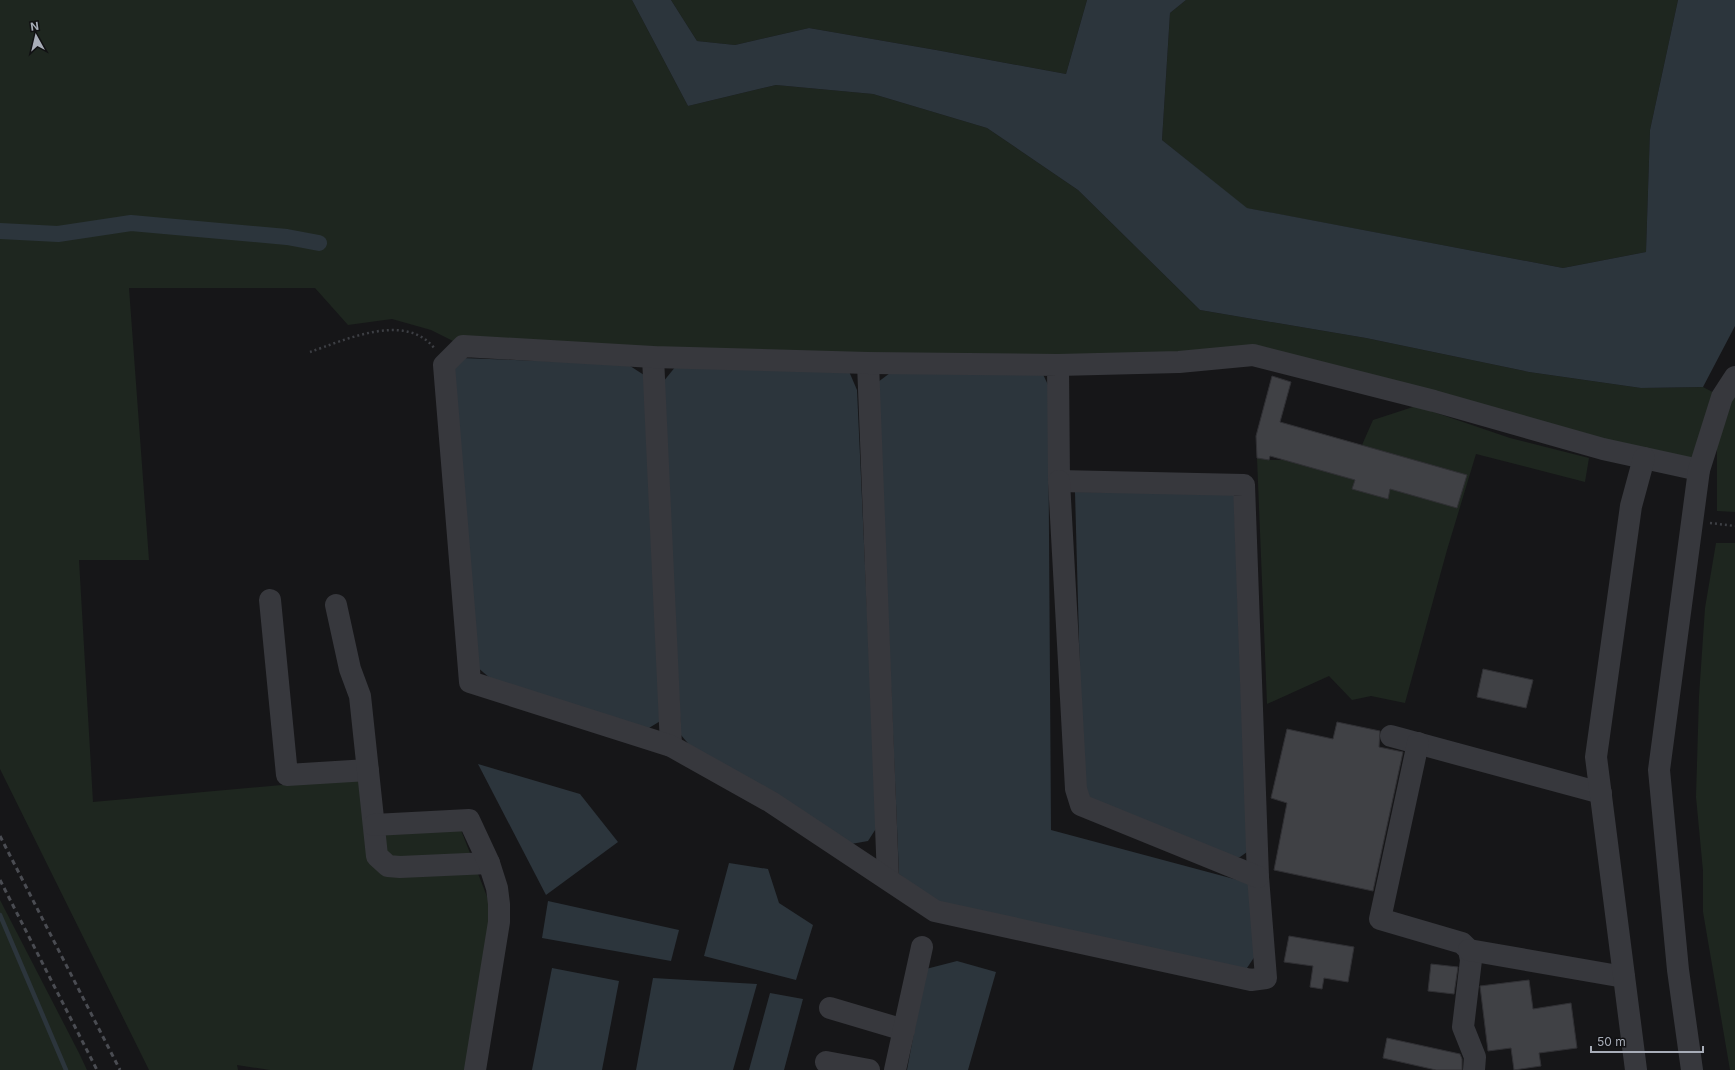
<svg xmlns="http://www.w3.org/2000/svg" width="1735" height="1070" viewBox="0 0 1735 1070" font-family="Inter,sans-serif">
	<rect width="100%" height="100%" fill="#161618"/>
	<g fill="#1e261f">
		<polygon points="0,0 632,0 688,106 776,85 873,94 987,128 1078,190 1200,310 1366,338 1529,372 1641,388 1703,387 1722,397 1699,470 1253,355 1179,362 463,346 431,330 392,319 348,325 315,288 129,288 149,560 79,560 93,802 369,777 378,832 459,825 495,917 474,1070 270,1070 237,1065 238,1070 149,1070 0,769"/>
		<polygon points="671,0 1087,0 1066,74 936,50 809,28 735,45 697,41"/>
		<polygon points="1186,0 1678,0 1650,130 1646,252 1563,268 1246,208 1162,140 1170,13"/>
		<polygon points="1735,393 1735,512 1717,511 1717,445"/>
		<polygon points="1416,406 1510,438 1589,458 1585,482 1476,454 1447,550 1405,703 1371,696 1352,700 1329,676 1267,704 1257,458 1269,460 1285,460 1294,426 1362,445 1373,420"/>
		<polygon points="1716,543 1735,543 1735,1070 1730,1070 1703,912 1703,871 1696,797 1699,696 1705,608"/>
		<polygon points="0,900 79,1053 87,1070 0,1070"/>
	</g>
	<g fill="#2c353c">
		<polygon points="632,0 671,0 697,41 735,45 809,28 936,50 1066,74 1087,0 1186,0 1170,13 1162,140 1247,208 1563,268 1646,252 1650,130 1678,0 1735,0 1735,326 1703,387 1641,388 1529,372 1366,338 1200,310 1078,190 987,128 873,94 776,85 688,106"/>
		<polygon points="461,358 627,364 644,375 662,720 644,731 490,678 477,667 452,372"/>
		<polygon points="676,366 848,369 857,390 877,827 868,841 851,844 691,747 681,735 663,382"/>
		<polygon points="894,370 1041,370 1048,385 1051,830 1249,883 1255,956 1245,971 940,906 899,874 878,382"/>
		<polygon points="1075,492 1234,493 1247,852 1240,857 1228,859 1089,801 1083,787"/>
		<polygon points="478,764 580,794 618,842 546,895"/>
		<polygon points="729,863 768,869 779,903 813,925 796,980 704,956"/>
		<polygon points="548,901 679,930 671,961 542,938"/>
		<polygon points="957,961 996,972 968,1070 907,1070 926,969"/>
		<polygon points="552,968 619,981 602,1070 532,1070"/>
		<polygon points="653,978 757,984 733,1070 636,1070"/>
		<polygon points="770,993 803,999 784,1070 749,1070"/>
	</g>
	<g fill="none" stroke-linecap="round" stroke-linejoin="round">
		<polyline stroke="#2c353c" stroke-width="4.5" points="0,915 66,1070"/>
		<polyline stroke="#2c353c" stroke-width="16" points="0,231 58,234 131,223 287,237 319,243"/>
	</g>
	<g fill="#404145" stroke="#303034">
		<polygon points="1272,376 1291,382 1280,422 1467,475 1457,508 1390,489 1388,499 1352,489 1355,480 1270,456 1269,460 1257,458 1256,436"/>
		<polygon points="1483,669 1533,680 1526,708 1477,697"/>
		<polygon points="1337,722 1380,731 1379,747 1403,752 1373,891 1274,870 1287,803 1271,798 1287,729 1333,739"/>
		<polygon points="1289,936 1354,947 1348,982 1324,978 1322,989 1310,987 1313,966 1284,962"/>
		<polygon points="1431,964 1458,967 1454,994 1428,991"/>
		<polygon points="1529,980 1533,1009 1571,1003 1577,1048 1539,1053 1541,1066 1514,1070 1511,1048 1488,1051 1480,986"/>
		<polygon points="1387,1038 1460,1054 1462,1059 1462,1070 1436,1070 1383,1058"/>
	</g>
	<g fill="none" stroke-linecap="round" stroke-linejoin="round">
		<g stroke="#3d3f44" stroke-width="2.5" stroke-dasharray="2 3" stroke-linecap="butt">
			<path d="M310,352c35,-12 96,-41 125,-3"/>
			<polyline points="1710,523 1735,526"/>
		</g>
		<g stroke="#37383d" stroke-width="22">
			<polyline points="653,357 671,746"/>
			<polyline points="868,363 888,878"/>
			<polyline points="1058,365 1059,481 1244,485 1258,877 1266,978 1251,980 935,911 771,802 671,746 470,682 444,365 463,346 653,357 868,363 1058,365 1179,362 1253,355 1434,401 1603,449 1699,470"/>
			<polyline points="1059,481 1076,789 1081,805 1258,877"/>
			<polyline points="270,600 287,775 368,770"/>
			<polyline points="336,605 350,669 360,696 377,856 388,866 400,867 489,863"/>
			<polyline points="1391,736 1601,793"/>
			<polyline points="1418,743 1380,919 1462,943 1469,950 1471,960 1463,1027 1475,1057 1474,1070"/>
			<polyline points="374,825 469,820 489,863 497,888 499,904 499,922 475,1070"/>
			<polyline points="1469,950 1624,977"/>
			<polyline points="830,1008 904,1030"/>
			<polyline points="826,1062 869,1070"/>
			<polyline points="895,1070 922,947"/>
			<polyline points="1636,1070 1596,757 1631,506 1644,458"/>
			<polyline points="1692,1070 1678,970 1659,770 1699,470 1722,397 1735,377"/>
		</g>
		<g stroke="#4a4c52" stroke-width="3" stroke-dasharray="5 4" stroke-linecap="butt">
			<polyline points="0,836 120,1070"/>
			<polyline points="0,880 97,1070"/>
		</g>
	</g>
	<g transform="translate(36 36) rotate(352)" stroke="#111113" stroke-width="3" paint-order="stroke">
	<path d="M0-3L7 15L0 10L-7 15Z" fill="#a8adb8"/>
	<text y="-6" font-size="11" font-weight="bold" text-anchor="middle" fill="#a8adb8">N</text>
	</g>
	<path d="M1591 1046v6h112v-6" fill="none" stroke="#a8adb8" stroke-width="2"/>
	<text x="1597" y="1046" font-size="12" fill="#a8adb8" stroke="#111113" stroke-width="3" paint-order="stroke">50 m</text>
</svg>
